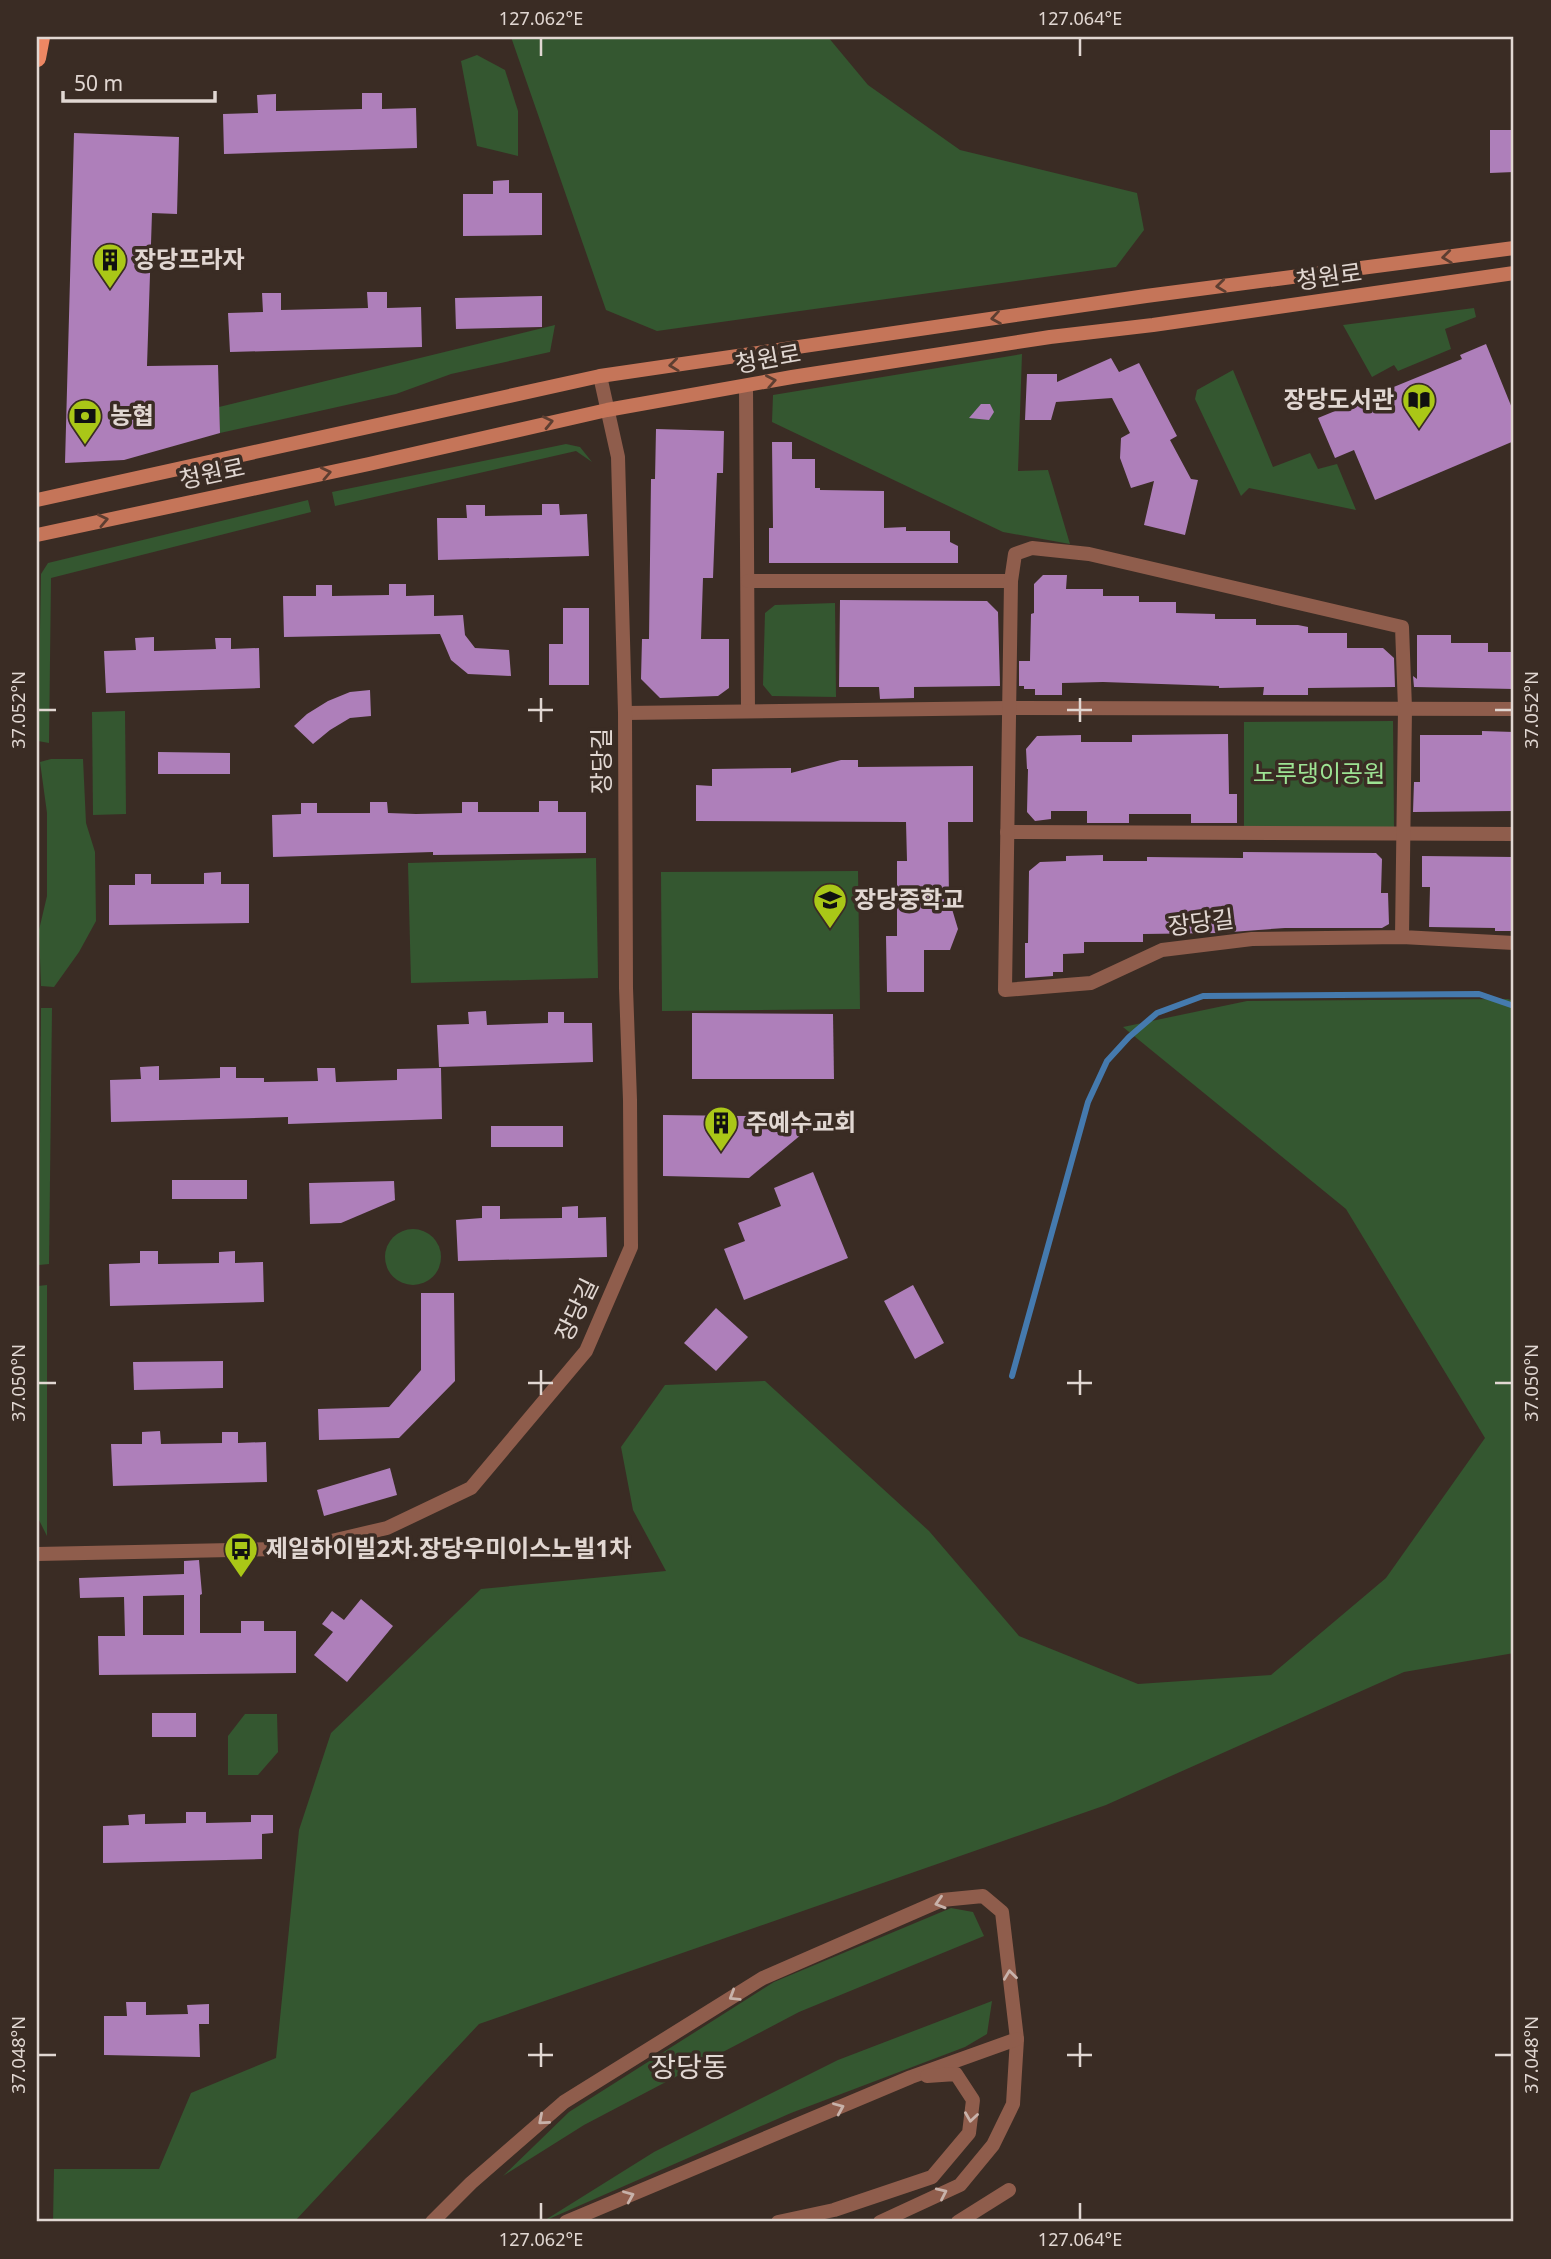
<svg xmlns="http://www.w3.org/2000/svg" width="1551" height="2259" viewBox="0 0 1551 2259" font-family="'Noto Sans','Noto Sans KR',sans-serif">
	<rect width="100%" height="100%" fill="#3a2c24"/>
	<g fill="#345730">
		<polygon points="511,37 828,37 868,85 960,150 1137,193 1144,230 1116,267 657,331 606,310"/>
		<polygon points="477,55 505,70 518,111 518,156 477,146 461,61"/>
		<polygon points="1474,308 1476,317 1445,329 1451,349 1398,371 1394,365 1372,377 1343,325"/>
		<polygon points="555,325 550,352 451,374 396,394 220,433 219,407"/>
		<polygon points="1022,354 1018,471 1048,470 1070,544 1003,532 772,422 773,395"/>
		<polygon points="1233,370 1273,467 1310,453 1318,469 1337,464 1356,510 1249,488 1241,496 1195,399 1197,390"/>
		<polygon points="566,444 580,447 592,462 576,451 335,506 332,492"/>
		<polygon points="308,500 311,512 51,578 49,743 38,741 41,574 48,563"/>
		<polygon points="835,603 836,697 772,696 763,685 765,613 775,605"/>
		<polygon points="125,711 126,814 93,815 92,712"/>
		<polygon points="1393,721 1394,827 1244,828 1244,722"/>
		<polygon points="51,759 83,759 86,823 95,852 96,921 79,952 54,987 41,986 39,930 47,896 47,813 40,762"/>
		<polygon points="596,858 598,978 411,983 408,863"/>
		<polygon points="858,871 860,1009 662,1011 661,872"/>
		<polygon points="1508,999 1514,1001 1514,1653 1404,1672 1106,1805 479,2024 294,2222 53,2222 54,2169 159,2169 191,2093 276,2058 299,1830 331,1733 481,1589 666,1571 633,1510 621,1447 665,1385 765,1381 929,1531 1019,1636 1138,1684 1271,1675 1386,1578 1485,1438 1346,1209 1123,1027 1247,1001"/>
		<polygon points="41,1008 52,1008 49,1264 39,1265"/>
		<circle cx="413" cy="1257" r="28"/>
		<polygon points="47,1285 47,1536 38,1518 38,1286"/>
		<polygon points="245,1714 277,1714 278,1752 258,1775 228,1775 228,1736"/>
		<polygon points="951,1908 973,1912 984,1936 799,2012 584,2125 503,2176 569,2112 774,1982"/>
		<polygon points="992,2001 987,2034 965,2047 791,2113 542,2222 654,2152 838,2060"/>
	</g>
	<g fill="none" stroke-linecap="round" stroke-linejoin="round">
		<polyline stroke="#457aae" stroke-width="6" points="1012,1376 1088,1102 1107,1061 1129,1037 1157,1013 1203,996 1479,994 1514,1006"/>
	</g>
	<g fill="#ae7fba" fill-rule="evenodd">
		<polygon points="362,93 382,93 382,109 416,108 417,148 224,154 223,114 258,113 257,95 276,94 276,111 362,109"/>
		<polygon points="1490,130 1514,130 1514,172 1490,173"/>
		<polygon points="74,133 179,137 177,214 152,213 147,366 218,365 220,433 124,460 65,463"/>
		<polygon points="509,180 509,193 542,193 542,235 463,236 463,194 493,194 493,181"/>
		<polygon points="367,292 387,292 387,308 421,307 422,347 230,352 228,313 263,312 262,293 281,293 281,310 368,308"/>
		<polygon points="542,296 542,327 456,329 455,298"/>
		<polygon points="1486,344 1514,413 1514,441 1375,500 1354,450 1335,458 1318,418 1462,359 1460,355"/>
		<polygon points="1111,358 1119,372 1139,363 1177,436 1170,440 1191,479 1198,480 1185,535 1144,525 1154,481 1131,488 1120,458 1121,438 1130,433 1112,398 1056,402 1051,420 1025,420 1027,374 1057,374 1057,382"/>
		<polygon points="981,404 990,404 994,412 989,420 969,418"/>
		<polygon points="656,429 724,431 723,473 717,473 713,578 703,578 701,639 729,639 729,688 718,696 660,698 641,679 642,639 649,639 651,479 655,479"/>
		<polygon points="772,442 792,442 792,459 815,459 815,488 820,488 820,490 884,491 884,528 906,527 906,531 950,531 950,542 958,546 958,563 769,563 769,528 773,528"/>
		<polygon points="542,504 559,504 560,515 587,514 589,556 438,560 437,518 467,518 466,505 485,505 485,516 542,515"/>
		<polygon points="1043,575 1067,575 1066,589 1103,589 1103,596 1139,596 1139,602 1176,602 1176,613 1215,614 1215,619 1256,619 1256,625 1298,625 1308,627 1308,633 1347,633 1347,648 1383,648 1394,658 1395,687 1308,688 1308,695 1263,695 1264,687 1219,688 1219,686 1103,682 1062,683 1062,695 1035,695 1035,689 1024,689 1024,686 1019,686 1019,661 1030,661 1031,614 1034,613 1034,584"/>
		<polygon points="389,584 406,584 406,596 434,595 434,616 463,615 465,635 475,648 509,650 511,676 468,674 451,660 440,634 284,637 283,596 316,596 316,585 332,585 332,596 389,595"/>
		<polygon points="840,600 987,601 998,612 1000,686 914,687 914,698 880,699 879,687 839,687"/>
		<polygon points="563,608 589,608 589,685 549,685 549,644 563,644"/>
		<polygon points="1417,635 1451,635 1451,643 1488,643 1488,652 1514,652 1514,689 1414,687 1413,676 1417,679"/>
		<polygon points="154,637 154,651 216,649 215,638 231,638 231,649 259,648 260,688 106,693 104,651 136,650 135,638"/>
		<polygon points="370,690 371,716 350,718 330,730 313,744 294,726 307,714 328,701 350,692"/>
		<polygon points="1482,731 1514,732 1514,811 1413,812 1414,782 1420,782 1420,735 1482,735"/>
		<polygon points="1228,734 1229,794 1237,794 1237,823 1191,823 1191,814 1129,814 1129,823 1087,823 1087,811 1051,811 1051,819 1035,821 1027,812 1028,769 1027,769 1026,749 1037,736 1081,735 1081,742 1132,742 1132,735"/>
		<polygon points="158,752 230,753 230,774 158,774"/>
		<polygon points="841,760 858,760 858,767 973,766 973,822 948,822 949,899 958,929 950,950 924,950 924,992 887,992 886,936 897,936 897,861 907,861 906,822 696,821 696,785 712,786 712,769 791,768 791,773"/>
		<polygon points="539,801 558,801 558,812 586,812 586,853 433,855 433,852 273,857 272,815 301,814 301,803 317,803 317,813 370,813 370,802 387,802 388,813 416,814 462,813 462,802 478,802 478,812 539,812"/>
		<polygon points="1243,852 1376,853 1382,859 1381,893 1388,893 1389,924 1382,928 1285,928 1218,933 1143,934 1143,942 1084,942 1084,953 1063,954 1063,972 1053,972 1053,976 1025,978 1025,943 1028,943 1029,871 1040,862 1066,861 1066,856 1103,855 1103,861 1147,861 1147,857 1243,858"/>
		<polygon points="1422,856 1514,857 1514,931 1495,931 1495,928 1429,927 1430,887 1422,887"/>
		<polygon points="221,872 221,884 249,884 249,923 109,925 109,885 135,885 135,874 151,874 151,884 204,884 204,873"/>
		<polygon points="486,1011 487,1025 548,1023 548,1012 564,1012 564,1023 592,1023 593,1062 439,1067 437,1025 469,1024 468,1012"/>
		<polygon points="692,1013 833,1014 834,1079 692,1079"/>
		<polygon points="159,1066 159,1080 220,1078 220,1067 236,1067 236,1078 264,1078 264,1082 318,1081 317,1068 335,1068 336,1082 397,1080 397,1069 441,1068 442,1119 288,1124 288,1117 111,1122 110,1080 141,1079 140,1067"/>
		<polygon points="663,1115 811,1117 808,1129 749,1178 663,1176"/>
		<rect x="491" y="1126" width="72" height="21"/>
		<polygon points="813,1172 848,1258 744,1300 724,1249 745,1241 738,1223 781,1206 774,1188"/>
		<rect x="172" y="1180" width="75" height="19"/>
		<polygon points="394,1181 395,1200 341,1223 310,1224 309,1183"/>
		<polygon points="482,1206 500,1206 500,1219 562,1218 562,1207 578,1206 578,1218 606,1217 607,1257 458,1261 456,1220 482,1218"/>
		<polygon points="140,1251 158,1251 158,1264 219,1263 219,1252 235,1251 235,1263 263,1262 264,1302 110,1306 109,1264 140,1263"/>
		<polygon points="913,1285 944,1343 915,1359 884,1301"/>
		<polygon points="421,1293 454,1293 455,1381 399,1438 319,1440 318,1409 389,1407 421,1370"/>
		<polygon points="716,1308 748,1337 716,1371 684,1343"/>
		<polygon points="223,1361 223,1388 134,1390 133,1362"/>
		<polygon points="160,1431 161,1444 222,1443 222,1432 238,1432 238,1443 266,1442 267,1482 113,1486 111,1444 142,1444 142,1432"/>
		<polygon points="390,1468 397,1495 324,1516 317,1490"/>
		<path d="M199,1560l3,34 -2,1v38h41v-12h23v10h32v42l-197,2 -1,-39h27l-1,-39 -44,1 -1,-20 105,-4v-13zM184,1595v40h-41v-39z"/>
		<polygon points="361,1599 393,1626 347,1682 314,1655 333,1632 322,1624 332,1611 344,1620"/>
		<rect x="152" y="1713" width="44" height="24"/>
		<polygon points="186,1812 206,1812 206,1823 251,1822 251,1815 273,1815 273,1833 262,1834 262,1859 103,1863 103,1826 129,1825 128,1815 145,1814 145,1824 186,1823"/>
		<polygon points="126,2002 146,2002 146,2015 188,2014 187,2005 209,2004 209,2024 199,2024 200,2057 104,2055 104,2016 127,2016"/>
	</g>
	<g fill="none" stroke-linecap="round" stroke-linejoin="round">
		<g stroke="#8f5d4c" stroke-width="14">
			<polyline points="746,386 748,710"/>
			<polyline points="748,581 1011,581"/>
			<polyline points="625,713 1009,708 1514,709"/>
			<polyline points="1007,832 1514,834"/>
			<polyline points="1402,937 1405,708 1402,627 1089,554 1032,548 1015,554 1011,581 1005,990 1091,983 1162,950 1252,939 1402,937 1514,943"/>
			<polyline points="958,2222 1009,2190"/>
		</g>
		<g stroke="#8f5d4c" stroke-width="14">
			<polyline points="37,1554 275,1549 306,1547 387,1528 471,1488 586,1351 631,1247 630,1100 626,988 625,713 618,457 600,376"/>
			<polyline points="432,2222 471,2183 564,2102 763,1978 942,1900 983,1896 1002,1912 1017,2039 1013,2104 993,2145 960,2185 880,2222"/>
			<polyline points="566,2222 911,2077 1017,2039"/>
			<polyline points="778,2222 834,2210 932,2177 969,2133 973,2100 956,2074 927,2076"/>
		</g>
		<g stroke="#c57559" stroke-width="14">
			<polyline points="37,500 600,376 1146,296 1514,248"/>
			<polyline points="37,535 369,464 607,410 792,377 1050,337 1153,325 1514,273"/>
		</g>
		<polyline stroke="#ed8763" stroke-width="18" points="37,58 41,37"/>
	</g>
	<defs><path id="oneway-chevron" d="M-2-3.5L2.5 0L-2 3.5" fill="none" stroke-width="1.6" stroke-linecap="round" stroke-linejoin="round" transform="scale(1.75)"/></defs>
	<g stroke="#5d3e31">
		<use href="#oneway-chevron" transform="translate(1447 257) rotate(173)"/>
		<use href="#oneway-chevron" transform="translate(1221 286) rotate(173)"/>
		<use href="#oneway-chevron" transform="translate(996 318) rotate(171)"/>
		<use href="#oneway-chevron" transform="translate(674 365) rotate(173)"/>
		<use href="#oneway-chevron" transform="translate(771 381) rotate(-11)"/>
		<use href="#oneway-chevron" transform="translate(548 422) rotate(-13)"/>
		<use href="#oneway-chevron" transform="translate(326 473) rotate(-12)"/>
		<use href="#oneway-chevron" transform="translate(103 520) rotate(-12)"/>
	</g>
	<g stroke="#c8b2aa">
		<use href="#oneway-chevron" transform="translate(940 1903) rotate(163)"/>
		<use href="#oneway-chevron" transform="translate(1010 1975) rotate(-97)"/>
		<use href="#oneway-chevron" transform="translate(734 1996) rotate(148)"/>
		<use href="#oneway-chevron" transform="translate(839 2108) rotate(-23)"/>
		<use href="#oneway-chevron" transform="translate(971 2117) rotate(98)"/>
		<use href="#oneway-chevron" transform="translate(543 2120) rotate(139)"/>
		<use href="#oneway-chevron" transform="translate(942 2193) rotate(-25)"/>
		<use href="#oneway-chevron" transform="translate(629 2196) rotate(-23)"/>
	</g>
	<path fill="none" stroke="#e1d7d2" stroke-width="2.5" d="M541,38v18M1080,38v18M541,698v24M1080,698v24M38,710h18M528,710h25M1067,710h25M1495,710h17M541,1370v25M1080,1370v25M38,1383h18M528,1383h25M1067,1383h25M1495,1383h17M541,2043v24M1080,2043v24M38,2055h18M528,2055h25M1067,2055h25M1495,2055h17M541,2203v17M1080,2203v17"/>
	<defs>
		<g id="building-pin" transform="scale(1.75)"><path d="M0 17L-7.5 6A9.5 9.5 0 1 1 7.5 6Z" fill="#aac717" stroke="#3a2c24"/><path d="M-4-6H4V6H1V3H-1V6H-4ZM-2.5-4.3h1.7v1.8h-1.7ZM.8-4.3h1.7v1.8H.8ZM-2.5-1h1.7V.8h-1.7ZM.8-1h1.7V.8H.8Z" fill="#111"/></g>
		<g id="library-pin" transform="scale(1.75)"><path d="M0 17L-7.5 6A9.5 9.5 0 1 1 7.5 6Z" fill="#aac717" stroke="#3a2c24"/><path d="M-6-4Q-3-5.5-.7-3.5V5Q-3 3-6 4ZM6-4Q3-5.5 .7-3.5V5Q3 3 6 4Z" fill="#111"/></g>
		<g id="bank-pin" transform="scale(1.75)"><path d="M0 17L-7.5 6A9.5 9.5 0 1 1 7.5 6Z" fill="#aac717" stroke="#3a2c24"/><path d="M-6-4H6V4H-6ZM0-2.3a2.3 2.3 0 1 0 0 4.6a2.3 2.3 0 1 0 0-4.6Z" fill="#111"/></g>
		<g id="school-pin" transform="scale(1.75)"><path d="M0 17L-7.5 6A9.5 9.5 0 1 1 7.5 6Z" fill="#aac717" stroke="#3a2c24"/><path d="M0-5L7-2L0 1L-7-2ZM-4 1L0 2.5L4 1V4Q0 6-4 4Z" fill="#111"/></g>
		<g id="bus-pin" transform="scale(1.75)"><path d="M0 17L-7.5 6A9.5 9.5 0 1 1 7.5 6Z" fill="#aac717" stroke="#3a2c24"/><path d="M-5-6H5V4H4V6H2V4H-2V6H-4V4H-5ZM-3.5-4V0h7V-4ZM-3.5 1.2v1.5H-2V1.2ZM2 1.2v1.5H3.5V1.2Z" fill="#111"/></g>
	</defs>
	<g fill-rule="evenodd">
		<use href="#building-pin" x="110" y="260"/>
		<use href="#library-pin" x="1419" y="400"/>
		<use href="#bank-pin" x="85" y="416"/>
		<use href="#school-pin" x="830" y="900"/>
		<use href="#building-pin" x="721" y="1123"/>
		<use href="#bus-pin" x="241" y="1549"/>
	</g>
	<g text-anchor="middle" stroke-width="7" stroke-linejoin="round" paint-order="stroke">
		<g font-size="24" font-weight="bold" fill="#e1d7d2" stroke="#3a2c24" text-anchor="start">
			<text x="134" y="268">장당프라자</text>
			<text x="1394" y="408" text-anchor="end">장당도서관</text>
			<text x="110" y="424">농협</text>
			<text x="854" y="908">장당중학교</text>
			<text x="746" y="1131">주예수교회</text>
			<text x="266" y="1557">제일하이빌2차.장당우미이스노빌1차</text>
		</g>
		<g font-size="24" fill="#e1d7d2" stroke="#3a2c24">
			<text transform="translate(1329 277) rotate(-8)" y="8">청원로</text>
			<text transform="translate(768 359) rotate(-10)" y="8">청원로</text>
			<text transform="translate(212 474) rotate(-12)" y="8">청원로</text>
			<text transform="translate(602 761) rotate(-90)" y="8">장당길</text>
			<text transform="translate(1201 923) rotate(-7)" y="8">장당길</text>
			<text transform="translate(577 1310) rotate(-64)" y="8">장당길</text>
		</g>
		<g font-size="24" fill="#9de393" stroke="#3a2c24">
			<text x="1319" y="782">노루댕이공원</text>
		</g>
		<g font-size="28" fill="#e1d7d2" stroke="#3a2c24">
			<text x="689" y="2077">장당동</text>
		</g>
	</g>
	<rect width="1551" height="2259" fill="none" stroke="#3a2c24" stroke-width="77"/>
	<path d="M63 91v10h152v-10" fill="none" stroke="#e1d7d2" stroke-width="3.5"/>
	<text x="74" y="91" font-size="21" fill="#e1d7d2" stroke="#3a2c24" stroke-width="5" paint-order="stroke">50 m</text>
	<rect x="38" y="38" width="1474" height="2182" fill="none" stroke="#e1d7d2" stroke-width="2.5"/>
	<g font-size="18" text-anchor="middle" fill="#e1d7d2">
		<text x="541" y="25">127.062°E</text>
		<text x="1080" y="25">127.064°E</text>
		<text transform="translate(19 710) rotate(-90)" y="6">37.052°N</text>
		<text transform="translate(1532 710) rotate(-90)" y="6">37.052°N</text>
		<text transform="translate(19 1383) rotate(-90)" y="6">37.050°N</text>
		<text transform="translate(1532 1383) rotate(-90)" y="6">37.050°N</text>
		<text transform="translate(19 2055) rotate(-90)" y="6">37.048°N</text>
		<text transform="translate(1532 2055) rotate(-90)" y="6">37.048°N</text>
		<text x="541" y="2246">127.062°E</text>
		<text x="1080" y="2246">127.064°E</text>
	</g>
</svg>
